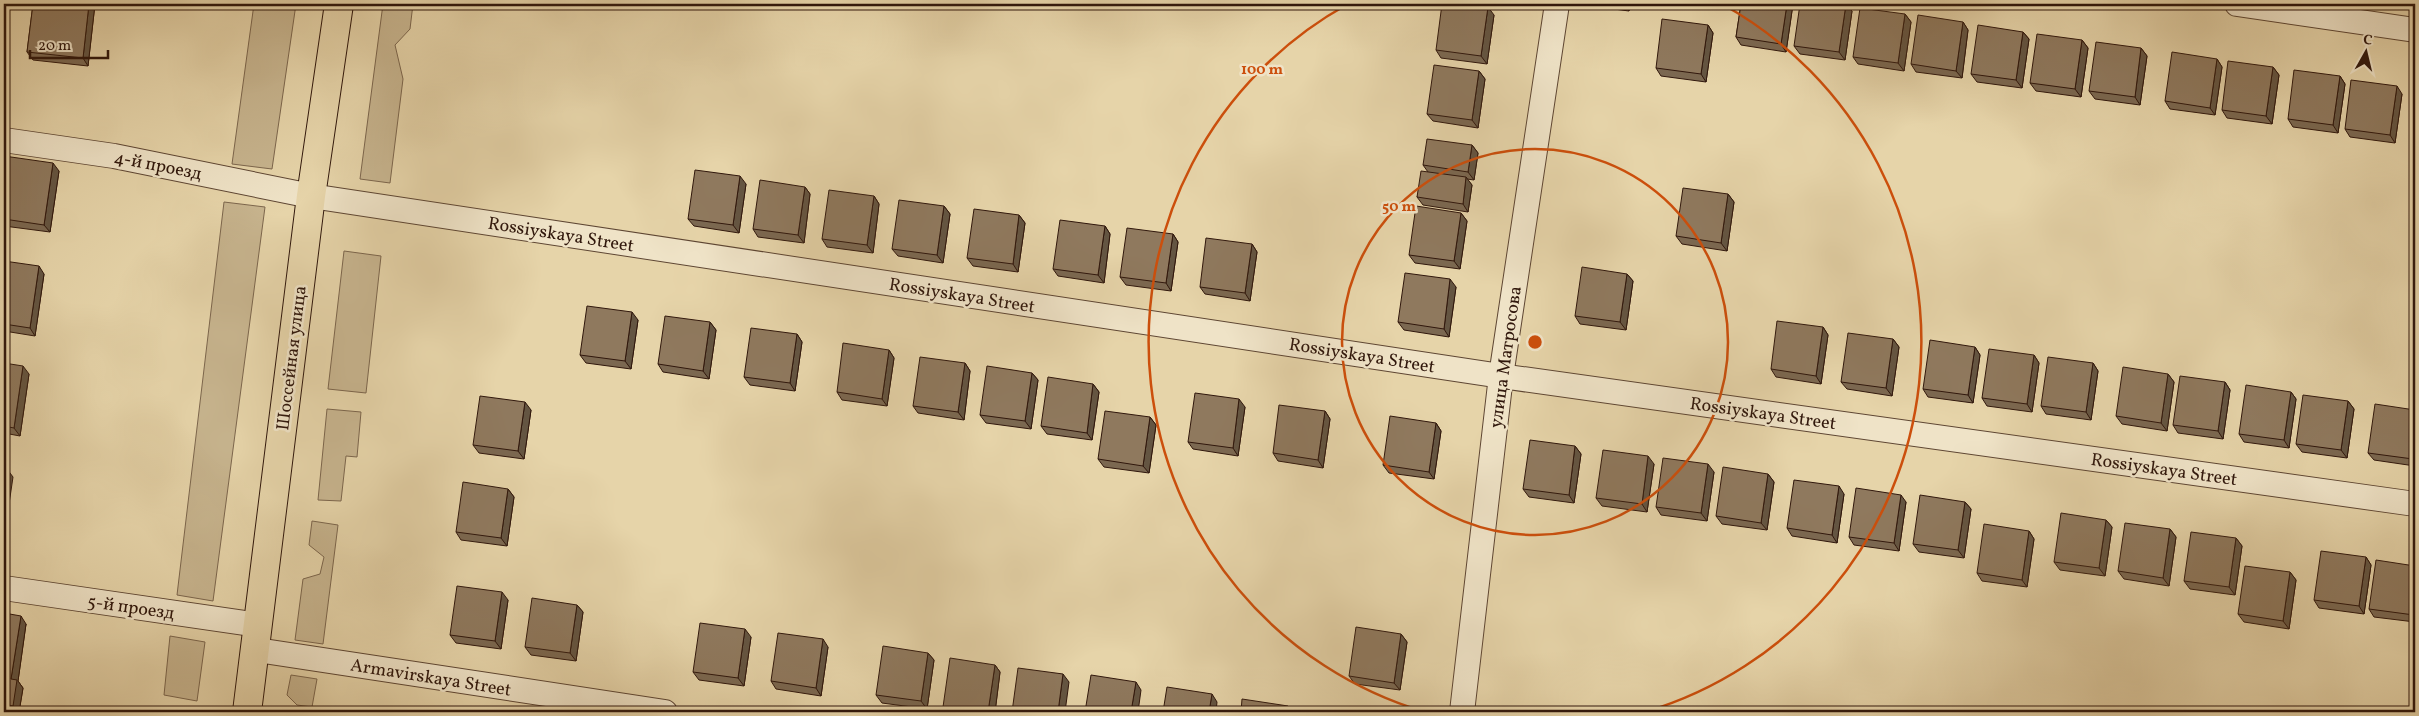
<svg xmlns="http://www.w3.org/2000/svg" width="2419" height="716" viewBox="0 0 2419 716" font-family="Vollkorn,serif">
	<rect width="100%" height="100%" fill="#e6d4a9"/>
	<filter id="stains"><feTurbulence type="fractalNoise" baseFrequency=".004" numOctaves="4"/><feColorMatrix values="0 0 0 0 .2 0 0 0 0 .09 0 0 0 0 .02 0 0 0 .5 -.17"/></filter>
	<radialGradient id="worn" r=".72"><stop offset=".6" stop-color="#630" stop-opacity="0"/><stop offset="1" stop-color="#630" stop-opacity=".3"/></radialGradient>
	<g fill="#c7b48e" stroke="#7c664d">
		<polygon points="254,4 296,4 272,169 232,164"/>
		<polygon points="383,4 413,4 410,29 395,45 403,79 390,183 360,179"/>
		<polygon points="224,202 265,207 213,601 177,595"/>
		<polygon points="344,251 381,256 366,393 328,389"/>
		<polygon points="327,409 361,412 357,457 346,456 341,501 318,500"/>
		<polygon points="312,521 338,525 323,644 295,640 303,579 320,574 324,557 309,545"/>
		<polygon points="170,636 205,642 197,701 164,695"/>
		<polygon points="291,675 317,679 312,707 297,705 287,695"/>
	</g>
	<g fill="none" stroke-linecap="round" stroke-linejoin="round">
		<g stroke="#5e4633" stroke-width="26">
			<g id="street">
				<polyline points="2237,4 2415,30"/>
				<polyline points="4,140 114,156 311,196 1501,376 2415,504"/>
				<polyline points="4,588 259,625"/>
				<polyline points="257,650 665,712"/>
				<polyline points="1462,712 1501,376 1557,4"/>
			</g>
		</g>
		<g stroke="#30170c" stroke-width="30">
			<polyline id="primary" points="247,712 311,196 339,4"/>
		</g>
		<use href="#street" stroke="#efe3c7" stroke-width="24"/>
		<use href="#primary" stroke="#e6d4a9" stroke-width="28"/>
	</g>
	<g fill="#7b6851" stroke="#30170c">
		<polygon points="33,4 95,4 88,66 33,60 27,52"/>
		<polygon points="1583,4 1630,4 1629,11 1584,5"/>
		<polygon points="1741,4 1793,4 1786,52 1741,45 1736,37"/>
		<polygon points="1852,11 1845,60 1800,54 1794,46"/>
		<polygon points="1905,14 1911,22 1904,71 1858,64 1853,57"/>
		<polygon points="1494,15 1487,64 1441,58 1436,50"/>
		<polygon points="1963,22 1968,30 1962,78 1916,72 1911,64"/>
		<polygon points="1708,25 1713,33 1706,82 1661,76 1656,68"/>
		<polygon points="2023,32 2029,39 2022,88 1977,82 1971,74"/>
		<polygon points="2082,40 2088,48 2081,97 2036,91 2030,83"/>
		<polygon points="2141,48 2147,56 2140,105 2095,99 2089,91"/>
		<polygon points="2217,59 2222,67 2215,115 2170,109 2165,101"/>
		<polygon points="2273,67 2279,75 2272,124 2227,118 2222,110"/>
		<polygon points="1479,71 1485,79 1478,128 1433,121 1427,114"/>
		<polygon points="2340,76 2345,84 2338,133 2293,127 2288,119"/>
		<polygon points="2402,94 2395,143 2350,137 2345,129"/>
		<polygon points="1472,145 1478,153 1474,180 1467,179 1472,185 1468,212 1423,205 1417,197 1428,172 1423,165"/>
		<polygon points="4,156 59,171 50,232 4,226"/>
		<polygon points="746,184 739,233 694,226 688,219"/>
		<polygon points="805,187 810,194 804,243 758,237 753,229"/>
		<polygon points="1728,194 1734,202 1727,251 1682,244 1676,236"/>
		<polygon points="874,196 879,204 873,253 827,247 822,239"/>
		<polygon points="944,206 950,214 943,263 898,256 892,249"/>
		<polygon points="1461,213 1467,221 1460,269 1415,263 1409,255"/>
		<polygon points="1019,215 1025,223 1018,272 973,266 967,258"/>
		<polygon points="1105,226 1110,234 1104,283 1058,276 1053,269"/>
		<polygon points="1173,234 1178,242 1171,291 1126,285 1120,277"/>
		<polygon points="1252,244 1257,252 1250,301 1205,294 1200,287"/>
		<polygon points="4,261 44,274 35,336 4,331"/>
		<polygon points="1627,274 1633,281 1626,330 1580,324 1575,316"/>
		<polygon points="1456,287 1449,337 1404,330 1398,322"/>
		<polygon points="638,320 631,369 586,363 580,355"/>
		<polygon points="710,322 716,330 709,379 663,372 658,364"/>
		<polygon points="1823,327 1828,335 1821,384 1776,377 1771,369"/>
		<polygon points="797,334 802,342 795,391 750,385 744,377"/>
		<polygon points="1893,339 1899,347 1892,396 1847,389 1841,382"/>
		<polygon points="1975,347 1980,355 1973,403 1928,397 1923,389"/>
		<polygon points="889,350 894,358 887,406 842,400 837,392"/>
		<polygon points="2034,355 2039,363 2032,412 1987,406 1982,398"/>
		<polygon points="4,363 29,374 20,436 4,433"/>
		<polygon points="965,363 970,371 964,420 918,413 913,406"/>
		<polygon points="2093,363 2098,371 2091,420 2046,414 2041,406"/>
		<polygon points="1032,373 1038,380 1031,429 986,423 980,415"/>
		<polygon points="2168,374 2174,382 2167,431 2122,424 2116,416"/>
		<polygon points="2225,382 2230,390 2223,439 2178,433 2173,425"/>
		<polygon points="1093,384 1099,392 1092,440 1047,434 1041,426"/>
		<polygon points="2291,392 2296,399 2289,448 2244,442 2239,434"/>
		<polygon points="2348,401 2354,409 2347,458 2302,452 2296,444"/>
		<polygon points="1245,407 1238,456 1193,449 1188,442"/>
		<polygon points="531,410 524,459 479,453 473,445"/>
		<polygon points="2415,410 2415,466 2374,460 2368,453"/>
		<polygon points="1325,411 1330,419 1323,468 1278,461 1273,453"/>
		<polygon points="1150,417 1156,425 1149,473 1104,467 1098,459"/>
		<polygon points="1436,423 1441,431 1434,479 1389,473 1383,465"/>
		<polygon points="1575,446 1581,454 1574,503 1529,497 1523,489"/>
		<polygon points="1654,464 1647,512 1602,506 1596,498"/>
		<polygon points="1714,472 1707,521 1661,515 1656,507"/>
		<polygon points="1768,474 1774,482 1767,530 1722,524 1716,516"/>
		<polygon points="508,489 514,497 507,546 461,540 456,532"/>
		<polygon points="1844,494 1837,543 1792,536 1787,528"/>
		<polygon points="1906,502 1899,551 1854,545 1849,537"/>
		<polygon points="1965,502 1971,509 1964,558 1919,552 1913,544"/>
		<polygon points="2106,520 2112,527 2105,576 2060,570 2054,562"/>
		<polygon points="2170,529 2176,537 2169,586 2124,579 2118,571"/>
		<polygon points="2029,531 2034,539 2027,587 1982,581 1977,573"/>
		<polygon points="2236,538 2242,546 2235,595 2190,589 2184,581"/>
		<polygon points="2366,557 2371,565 2364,614 2319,608 2314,600"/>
		<polygon points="2415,566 2415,622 2374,617 2369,609"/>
		<polygon points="2290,572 2296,580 2289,629 2244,622 2238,614"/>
		<polygon points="508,600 501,649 456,643 450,635"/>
		<polygon points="577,605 583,612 576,661 531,655 525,647"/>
		<polygon points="26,624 18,681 23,688 19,712 4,712"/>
		<polygon points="1401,634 1407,642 1400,690 1355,684 1349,676"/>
		<polygon points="751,637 744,686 699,680 693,672"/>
		<polygon points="828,647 821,696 776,689 771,681"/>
		<polygon points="928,653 934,660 927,709 882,703 876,695"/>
		<polygon points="995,665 1000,672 995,712 947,712 943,707"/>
	</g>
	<g fill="#645542" stroke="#30170c">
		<polygon points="89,4 95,4 88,66 83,58"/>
		<polygon points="1624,4 1630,4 1629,11"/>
		<polygon points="1787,4 1793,4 1786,52 1781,44"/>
		<polygon points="1846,4 1852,11 1845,60 1839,52"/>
		<polygon points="1488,7 1494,15 1487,64 1481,56"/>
		<polygon points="1905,14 1911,22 1904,71 1898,63"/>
		<polygon points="1963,22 1968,30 1962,78 1956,71"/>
		<polygon points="1708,25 1713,33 1706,82 1701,74"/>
		<polygon points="2023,32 2029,39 2022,88 2016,80"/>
		<polygon points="2082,40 2088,48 2081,97 2075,89"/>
		<polygon points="2141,48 2147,56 2140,105 2135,97"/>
		<polygon points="2217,59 2222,67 2215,115 2210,108"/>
		<polygon points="2273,67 2279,75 2272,124 2266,116"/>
		<polygon points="1479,71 1485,79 1478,128 1472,120"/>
		<polygon points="2340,76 2345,84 2338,133 2333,125"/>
		<polygon points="2397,86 2402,94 2395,143 2390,135"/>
		<polygon points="1472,145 1478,153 1474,180 1468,172"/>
		<polygon points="53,163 59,171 50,232 44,225"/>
		<polygon points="740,176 746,184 739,233 733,225"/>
		<polygon points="1466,177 1472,185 1468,212 1463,204"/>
		<polygon points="805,187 810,194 804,243 798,235"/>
		<polygon points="1728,194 1734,202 1727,251 1721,243"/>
		<polygon points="874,196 879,204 873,253 867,245"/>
		<polygon points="944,206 950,214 943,263 937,255"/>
		<polygon points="1461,213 1467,221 1460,269 1454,261"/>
		<polygon points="1019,215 1025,223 1018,272 1013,264"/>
		<polygon points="1105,226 1110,234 1104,283 1098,275"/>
		<polygon points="1173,234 1178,242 1171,291 1166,283"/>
		<polygon points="1252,244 1257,252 1250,301 1245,293"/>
		<polygon points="39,266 44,274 35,336 30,328"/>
		<polygon points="1627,274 1633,281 1626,330 1620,322"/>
		<polygon points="1450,279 1456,287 1449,337 1444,329"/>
		<polygon points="632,312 638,320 631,369 625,361"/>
		<polygon points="710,322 716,330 709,379 703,371"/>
		<polygon points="1823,327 1828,335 1821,384 1816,376"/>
		<polygon points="797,334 802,342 795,391 790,383"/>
		<polygon points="1893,339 1899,347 1892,396 1886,388"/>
		<polygon points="1975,347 1980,355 1973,403 1968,395"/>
		<polygon points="889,350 894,358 887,406 882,399"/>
		<polygon points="2034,355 2039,363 2032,412 2027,404"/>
		<polygon points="965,363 970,371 964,420 958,412"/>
		<polygon points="2093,363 2098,371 2091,420 2086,412"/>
		<polygon points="23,366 29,374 20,436 14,428"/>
		<polygon points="1032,373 1038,380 1031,429 1025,421"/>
		<polygon points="2168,374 2174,382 2167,431 2161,423"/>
		<polygon points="2225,382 2230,390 2223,439 2218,431"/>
		<polygon points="1093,384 1099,392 1092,440 1087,433"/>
		<polygon points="2291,392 2296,399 2289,448 2284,440"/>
		<polygon points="1239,399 1245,407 1238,456 1233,448"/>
		<polygon points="2348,401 2354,409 2347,458 2341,450"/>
		<polygon points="525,402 531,410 524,459 518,451"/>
		<polygon points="1325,411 1330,419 1323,468 1318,460"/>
		<polygon points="1150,417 1156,425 1149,473 1143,466"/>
		<polygon points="1436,423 1441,431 1434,479 1429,472"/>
		<polygon points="1575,446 1581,454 1574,503 1569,495"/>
		<polygon points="2415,446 2415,462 2413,459"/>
		<polygon points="1648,456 1654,464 1647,512 1642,504"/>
		<polygon points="1708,464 1714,472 1707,521 1701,513"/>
		<polygon points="7,469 13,477 4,538 4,493"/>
		<polygon points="1768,474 1774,482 1767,530 1761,523"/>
		<polygon points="1839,486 1844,494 1837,543 1832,535"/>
		<polygon points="508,489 514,497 507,546 501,538"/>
		<polygon points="1901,495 1906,502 1899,551 1894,543"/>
		<polygon points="1965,502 1971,509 1964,558 1958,550"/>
		<polygon points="2106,520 2112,527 2105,576 2099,568"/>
		<polygon points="2170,529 2176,537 2169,586 2163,578"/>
		<polygon points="2029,531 2034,539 2027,587 2022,580"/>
		<polygon points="2236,538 2242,546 2235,595 2229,587"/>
		<polygon points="2366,557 2371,565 2364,614 2359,606"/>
		<polygon points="2290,572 2296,580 2289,629 2283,621"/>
		<polygon points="502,592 508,600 501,649 495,641"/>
		<polygon points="577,605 583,612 576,661 570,653"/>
		<polygon points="21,616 26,624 18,681 23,688 19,712 18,712 13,706 11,679"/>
		<polygon points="745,629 751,637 744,686 738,678"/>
		<polygon points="1401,634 1407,642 1400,690 1394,683"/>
		<polygon points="823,639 828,647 821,696 816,688"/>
		<polygon points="928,653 934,660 927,709 921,701"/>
		<polygon points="995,665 1000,672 995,712 988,712"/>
		<polygon points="1063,674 1069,682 1065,712 1058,712"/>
		<polygon points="1136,682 1141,690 1138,712 1131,712"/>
		<polygon points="1212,694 1217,702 1216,712 1209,712"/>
		<polygon points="8,705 13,712 7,712"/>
		<polygon points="1288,706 1292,712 1287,712"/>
	</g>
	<g fill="#8f795e" stroke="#30170c">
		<polygon points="33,4 89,4 83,58 27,52"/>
		<polygon points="1442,4 1462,4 1488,7 1481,56 1436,50"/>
		<polygon points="1741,4 1787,4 1781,44 1736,37"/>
		<polygon points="1800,4 1846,4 1839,52 1794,46"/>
		<polygon points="1860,8 1905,14 1898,63 1853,57"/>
		<polygon points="1918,15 1963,22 1956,71 1911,64"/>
		<polygon points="1662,19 1708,25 1701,74 1656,68"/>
		<polygon points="1978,25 2023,32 2016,80 1971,74"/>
		<polygon points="2037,34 2082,40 2075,89 2030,83"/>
		<polygon points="2096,42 2141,48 2135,97 2089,91"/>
		<polygon points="2172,52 2217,59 2210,108 2165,101"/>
		<polygon points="2228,61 2273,67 2266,116 2222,110"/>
		<polygon points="1434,65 1479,71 1472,120 1427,114"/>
		<polygon points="2294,70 2340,76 2333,125 2288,119"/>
		<polygon points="2351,80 2397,86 2390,135 2345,129"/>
		<polygon points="1427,139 1472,145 1468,172 1423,165"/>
		<polygon points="4,156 53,163 44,225 4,219"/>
		<polygon points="695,170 740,176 733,225 688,219"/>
		<polygon points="1421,171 1466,177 1463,204 1417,197"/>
		<polygon points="760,180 805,187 798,235 753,229"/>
		<polygon points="1683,188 1728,194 1721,243 1676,236"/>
		<polygon points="829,190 874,196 867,245 822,239"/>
		<polygon points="899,200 944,206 937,255 892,249"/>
		<polygon points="1416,206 1461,213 1454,261 1409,255"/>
		<polygon points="974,209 1019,215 1013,264 967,258"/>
		<polygon points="1060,220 1105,226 1098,275 1053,269"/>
		<polygon points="1127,228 1173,234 1166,283 1120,277"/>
		<polygon points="1206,238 1252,244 1245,293 1200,287"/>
		<polygon points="4,261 39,266 30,328 4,324"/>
		<polygon points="1582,267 1627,274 1620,322 1575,316"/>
		<polygon points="1405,273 1450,279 1444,329 1398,322"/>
		<polygon points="587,306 632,312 625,361 580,355"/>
		<polygon points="665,316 710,322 703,371 658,364"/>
		<polygon points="1777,321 1823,327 1816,376 1771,369"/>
		<polygon points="751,328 797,334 790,383 744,377"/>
		<polygon points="1848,333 1893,339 1886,388 1841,382"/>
		<polygon points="1930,340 1975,347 1968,395 1923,389"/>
		<polygon points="843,343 889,350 882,399 837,392"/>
		<polygon points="1989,349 2034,355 2027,404 1982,398"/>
		<polygon points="920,357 965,363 958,412 913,406"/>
		<polygon points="2048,357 2093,363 2086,412 2041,406"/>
		<polygon points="4,363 23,366 14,428 4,426"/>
		<polygon points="987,366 1032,373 1025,421 980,415"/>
		<polygon points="2123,367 2168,374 2161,423 2116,416"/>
		<polygon points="2180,376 2225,382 2218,431 2173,425"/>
		<polygon points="1048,377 1093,384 1087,433 1041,426"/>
		<polygon points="2246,385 2291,392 2284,440 2239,434"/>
		<polygon points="1195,393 1239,399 1233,448 1188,442"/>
		<polygon points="2303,395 2348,401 2341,450 2296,444"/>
		<polygon points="480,396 525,402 518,451 473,445"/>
		<polygon points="2375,404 2415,410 2415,446 2413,459 2368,453"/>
		<polygon points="1279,405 1325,411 1318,460 1273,453"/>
		<polygon points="1105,411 1150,417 1143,466 1098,459"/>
		<polygon points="1390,416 1436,423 1429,472 1383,465"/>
		<polygon points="1530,440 1575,446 1569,495 1523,489"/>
		<polygon points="1603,450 1648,456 1642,504 1596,498"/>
		<polygon points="1663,458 1708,464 1701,513 1656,507"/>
		<polygon points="1723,467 1768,474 1761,523 1716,516"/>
		<polygon points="4,469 7,469 4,493"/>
		<polygon points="1794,480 1839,486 1832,535 1787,528"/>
		<polygon points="463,482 508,489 501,538 456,532"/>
		<polygon points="1856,488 1901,495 1894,543 1849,537"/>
		<polygon points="1920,495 1965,502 1958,550 1913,544"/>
		<polygon points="2061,513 2106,520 2099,568 2054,562"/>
		<polygon points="2125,523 2170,529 2163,578 2118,571"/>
		<polygon points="1984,524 2029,531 2022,580 1977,573"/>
		<polygon points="2191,532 2236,538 2229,587 2184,581"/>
		<polygon points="2321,551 2366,557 2359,606 2314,600"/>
		<polygon points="2376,560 2415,566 2415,606 2414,615 2369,609"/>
		<polygon points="2245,566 2290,572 2283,621 2238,614"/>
		<polygon points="457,586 502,592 495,641 450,635"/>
		<polygon points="532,598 577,605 570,653 525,647"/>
		<polygon points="4,613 21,616 11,679 17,680 13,706 8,705 7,712 4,712"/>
		<polygon points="700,623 745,629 738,678 693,672"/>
		<polygon points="1356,627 1401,634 1394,683 1349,676"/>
		<polygon points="778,633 823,639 816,688 771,681"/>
		<polygon points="883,646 928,653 921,701 876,695"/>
		<polygon points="950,658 995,665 988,712 980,712 943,707"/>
		<polygon points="1018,668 1063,674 1058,712 1012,712"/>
		<polygon points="1091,675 1136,682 1131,712 1085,712"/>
		<polygon points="1167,687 1212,694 1209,712 1163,712"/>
		<polygon points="1242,699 1288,706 1287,712 1241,712"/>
	</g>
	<g fill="none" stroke="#cc4f0c" stroke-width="2.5">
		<circle cx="1535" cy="342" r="193"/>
		<path d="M1425 712A386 386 0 0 1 1348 4M1722 4A386 386 0 0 1 1645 712"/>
	</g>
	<g text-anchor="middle" stroke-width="5" stroke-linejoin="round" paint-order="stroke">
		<g font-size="18" fill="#30170c" stroke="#efe3c7">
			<text transform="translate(158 165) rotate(11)" y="6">4-й проезд</text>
			<text transform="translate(561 234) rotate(9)" y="6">Rossiyskaya Street</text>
			<text transform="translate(962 295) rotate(9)" y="6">Rossiyskaya Street</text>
			<text transform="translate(1362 355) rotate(9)" y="6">Rossiyskaya Street</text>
			<text transform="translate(1505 357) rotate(-82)" y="6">улица Матросова</text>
			<text transform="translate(291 358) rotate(-83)" y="6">Шоссейная улица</text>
			<text transform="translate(1763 413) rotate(8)" y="6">Rossiyskaya Street</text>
			<text transform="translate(2164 469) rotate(8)" y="6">Rossiyskaya Street</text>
			<text transform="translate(131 607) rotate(8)" y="6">5-й проезд</text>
			<text transform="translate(431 677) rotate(9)" y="6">Armavirskaya Street</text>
		</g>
	</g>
	<circle cx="1535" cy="342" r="8" fill="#cc4f0c" stroke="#efe3c7" stroke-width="2.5"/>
	<g font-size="15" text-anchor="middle" font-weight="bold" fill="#cc4f0c" stroke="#efe3c7" stroke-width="5" stroke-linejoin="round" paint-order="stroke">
		<text x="1262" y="74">100 m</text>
		<text x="1399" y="211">50 m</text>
	</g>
	<rect width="2419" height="716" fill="none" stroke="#e6d4a9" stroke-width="20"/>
	<rect x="5" y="5" width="2409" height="706" fill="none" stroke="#30170c" stroke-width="2.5"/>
	<rect x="10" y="10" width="2399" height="696" fill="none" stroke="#30170c"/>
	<g transform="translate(2366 52) rotate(8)" stroke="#efe3c7" stroke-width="4" paint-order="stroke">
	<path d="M0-4L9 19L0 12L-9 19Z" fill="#30170c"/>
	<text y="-8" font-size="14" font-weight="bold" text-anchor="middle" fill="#30170c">С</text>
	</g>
	<path d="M30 50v8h78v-8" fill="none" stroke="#30170c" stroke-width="2.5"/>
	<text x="38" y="50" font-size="15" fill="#30170c" stroke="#efe3c7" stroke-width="4" paint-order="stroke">20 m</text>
	<rect width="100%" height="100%" filter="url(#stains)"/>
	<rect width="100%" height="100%" fill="url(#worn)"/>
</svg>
